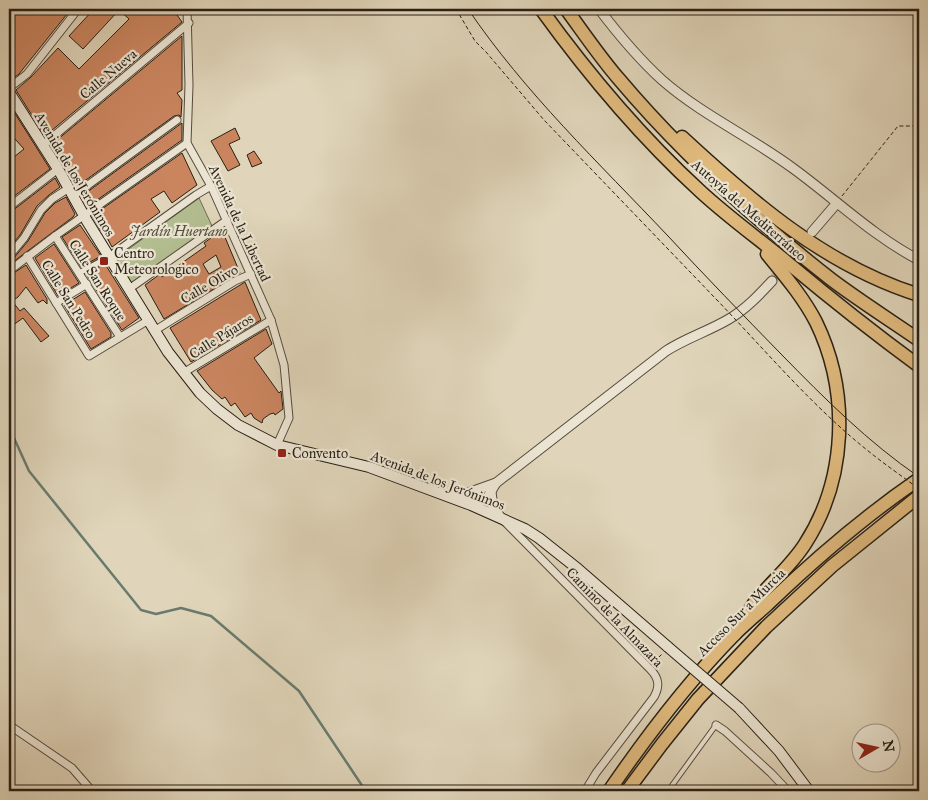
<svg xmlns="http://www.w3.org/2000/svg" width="928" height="800" viewBox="0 0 928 800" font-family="'IM FELL Great Primer',serif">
	<rect width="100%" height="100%" fill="#e0d5ba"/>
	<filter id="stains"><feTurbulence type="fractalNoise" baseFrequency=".004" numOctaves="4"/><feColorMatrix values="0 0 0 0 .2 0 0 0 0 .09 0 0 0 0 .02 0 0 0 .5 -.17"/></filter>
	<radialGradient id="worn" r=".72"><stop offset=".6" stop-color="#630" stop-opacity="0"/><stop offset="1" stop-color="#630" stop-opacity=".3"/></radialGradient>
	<polygon fill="#b2bd90" stroke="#6d6e52" points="199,198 212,226 128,286 112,261"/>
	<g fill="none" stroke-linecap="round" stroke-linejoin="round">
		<polyline stroke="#697b6e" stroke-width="2.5" points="9,427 29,471 141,610 156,614 181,608 211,616 299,691 361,784 367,791"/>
	</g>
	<g fill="#ca855f" stroke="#281f14" fill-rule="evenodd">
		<polygon points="9,9 71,9 19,74 9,81"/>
		<polygon points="94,9 176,9 179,13 177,15 182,22 45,136 16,90 31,77 58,48 79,69 129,19 119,10 83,49 69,36"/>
		<polygon points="182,36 182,90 177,93 182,100 181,117 179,115 174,116 79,185 51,145"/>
		<polygon points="9,104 50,169 9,200 9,152 14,157 24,149 15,139 9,143"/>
		<polygon points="182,123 182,140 90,205 83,195"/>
		<polygon points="235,128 240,139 229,144 240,165 228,171 211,141"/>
		<polygon points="254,151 262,163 252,167 247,155"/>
		<polygon points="182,153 197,185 172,203 164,191 151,199 160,212 112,247 103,230 101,231 92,216"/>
		<polygon points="55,178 60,187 49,195 37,206 20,235 9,248 9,212 12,211"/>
		<polygon points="66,197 75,214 73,217 9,265 9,261 13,259 28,241 45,213 55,203"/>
		<polygon points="80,225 101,256 81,267 62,237"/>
		<path d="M222,230l18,43 -76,46 -19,-34 15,-11 2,3 44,-31 -2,-3zM216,255l5,12 -12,7 -6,-10z"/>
		<polygon points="54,244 79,283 58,296 35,258"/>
		<polygon points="105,264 139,318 122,330 86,274"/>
		<polygon points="26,265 47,299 47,304 43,300 38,303 26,287 18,297 12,301 20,311 24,308 49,336 41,342 23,318 9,328 9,276"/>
		<polygon points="245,282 261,320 191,362 170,328"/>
		<polygon points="85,292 111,333 111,337 91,349 64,305"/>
		<polygon points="266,329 272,344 254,358 279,393 281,391 283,409 275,415 274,413 270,414 263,419 262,423 254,418 251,413 245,417 235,403 231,406 225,397 222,399 212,390 197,371"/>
	</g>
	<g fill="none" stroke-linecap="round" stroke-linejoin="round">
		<polyline stroke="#bbb199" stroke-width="9" stroke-dasharray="9 4.5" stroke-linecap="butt" points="772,281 808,236"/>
		<g stroke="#564c3e" stroke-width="6">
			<polyline id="service" points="668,791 716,725"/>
		</g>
		<g stroke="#564c3e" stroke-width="8">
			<polyline id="pedestrian" points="79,273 109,257"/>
		</g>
		<g stroke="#564c3e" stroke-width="9">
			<g id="minor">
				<polyline points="187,9 189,85 187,143 211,186 271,320 284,365 289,418 277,445"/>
				<polyline points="9,88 27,74 78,9"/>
				<polyline points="43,145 189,23"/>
				<polyline points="73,196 177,120"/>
				<polyline points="9,207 58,169"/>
				<polyline points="55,236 120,337"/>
				<polyline points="9,256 24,238 41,210 52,199 69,188"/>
				<polyline points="27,256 89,356 147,321"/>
				<polyline points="109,257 196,195 211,186"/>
				<polyline points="9,271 55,236 187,143"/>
				<polyline points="129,289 227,220"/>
				<polyline points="56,303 87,284"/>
				<polyline points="154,331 235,281 251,274"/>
				<polyline points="183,373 271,320"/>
				<path d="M505,522l145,147c9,9 10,17 4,28l-58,76 -11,18"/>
				<polyline points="9,725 72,768 92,791"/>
				<polyline points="716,725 725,731 771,773 788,791"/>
			</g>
		</g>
		<g stroke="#564c3e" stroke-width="11">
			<g id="tertiary">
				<path d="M599,9c19,25 40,50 63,71 40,35 89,57 132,89 41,30 79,67 125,91"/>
				<polyline points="812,232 837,203"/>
				<polyline points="476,491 472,497 474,506 487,498 496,483"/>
				<polyline points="491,492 493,507 501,518"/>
				<path d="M448,496l20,-3 28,-10 170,-132c20,-13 43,-20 63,-32 17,-10 30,-24 43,-38"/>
			</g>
		</g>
		<g stroke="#281f14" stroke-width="12">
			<g id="secondary">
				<polyline points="9,92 58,169 87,221 168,352 200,393 217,409 238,425 277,445 369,467 471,505 525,529 539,538 578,569 668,647"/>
				<polyline points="739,708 779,751 809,791"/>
			</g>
		</g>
		<g stroke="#281f14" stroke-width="15">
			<g id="motorway">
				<path d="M541,9c47,65 100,128 159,182 28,26 59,48 88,72 43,36 86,70 131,103"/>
				<path d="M566,9c17,23 33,47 52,69 64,76 136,141 214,202 28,21 58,40 87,60"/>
				<path d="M682,137c70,65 144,129 237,158"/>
				<path d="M735,634c7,-10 13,-22 20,-32 16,-20 36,-36 50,-58 42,-65 45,-152 11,-222 -13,-25 -31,-46 -49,-68"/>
				<path d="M609,791c37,-54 79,-109 125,-156 11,-11 23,-21 34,-31 47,-45 97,-88 151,-125"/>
				<polyline points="627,791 662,744 698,699 766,627 832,566 919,496"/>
			</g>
		</g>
		<g stroke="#281f14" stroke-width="1" stroke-dasharray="4 2.5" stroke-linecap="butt">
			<polyline points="456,9 475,41 486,52 544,120 716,299"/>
			<polyline points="842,196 898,126 919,126"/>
			<polyline points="654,662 662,654"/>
		</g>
		<use href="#service" stroke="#ebe4d2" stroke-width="4"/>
		<use href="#pedestrian" stroke="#ebe4d2" stroke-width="5"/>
		<use href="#minor" stroke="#ebe4d2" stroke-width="7"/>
		<use href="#tertiary" stroke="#ebe4d2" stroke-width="9"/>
		<use href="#secondary" stroke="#ebe4d2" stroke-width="10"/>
		<use href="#motorway" stroke="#e0ba7d" stroke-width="12"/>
		<path stroke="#281f14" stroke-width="1" d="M468,9c57,84 131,154 200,227 37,40 75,79 113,118 44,45 87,88 138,123"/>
		<g stroke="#281f14" stroke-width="12" stroke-linecap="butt">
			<polyline id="secondary-bridge" points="668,647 739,708"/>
		</g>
		<path stroke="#281f14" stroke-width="1" stroke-dasharray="4 2.5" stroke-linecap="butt" d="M716,299c49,51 96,107 151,151 17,14 35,26 52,39"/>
		<use href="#secondary-bridge" stroke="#ebe4d2" stroke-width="10"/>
	</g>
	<g fill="#8f2418" stroke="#ebe4d2" stroke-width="2">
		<rect x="99" y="256" width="10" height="10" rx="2.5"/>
		<rect x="277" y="448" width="10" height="10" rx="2.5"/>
	</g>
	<g text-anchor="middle" stroke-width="4.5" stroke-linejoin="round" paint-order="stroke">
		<g font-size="14" fill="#281f14" stroke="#ebe4d2">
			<text transform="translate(108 74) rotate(-40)" y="5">Calle Nueva</text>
			<text transform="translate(75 174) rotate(59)" y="5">Avenida de los Jerónimos</text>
			<text transform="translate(749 210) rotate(41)" y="5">Autovía del Mediterráneo</text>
			<text transform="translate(240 223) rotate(65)" y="5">Avenida de la Libertad</text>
			<text transform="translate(98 280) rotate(57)" y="5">Calle San Roque</text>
			<text transform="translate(209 284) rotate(-30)" y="5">Calle Olivo</text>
			<text transform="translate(69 299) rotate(58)" y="5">Calle San Pedro</text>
			<text transform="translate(221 336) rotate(-32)" y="5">Calle Pájaros</text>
			<text transform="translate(438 480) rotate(21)" y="5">Avenida de los Jerónimos</text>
			<text transform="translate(741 612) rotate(-45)" y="5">Acceso Sur a Murcia</text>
			<text transform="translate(615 617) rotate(46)" y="5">Camino de la Almazara</text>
		</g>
		<g font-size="14" font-style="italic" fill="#514e39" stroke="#ebe4d2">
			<text x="179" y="236">Jardín Huertano</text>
		</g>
		<g font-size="14" fill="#281f14" stroke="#ebe4d2" text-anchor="start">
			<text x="114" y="258">Centro<tspan x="114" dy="16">Meteorologico</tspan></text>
			<text x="292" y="458">Convento</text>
		</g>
	</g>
	<rect width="928" height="800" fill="none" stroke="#e0d5ba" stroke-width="30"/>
	<rect x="10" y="10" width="908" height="780" fill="none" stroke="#281f14" stroke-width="2.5"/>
	<rect x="15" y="15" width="898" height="770" fill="none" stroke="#281f14"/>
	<g transform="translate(876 748) rotate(81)"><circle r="24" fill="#ebe4d2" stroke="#9d9586"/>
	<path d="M0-4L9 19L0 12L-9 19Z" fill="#8f2418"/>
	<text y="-8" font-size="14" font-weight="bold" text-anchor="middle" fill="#281f14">N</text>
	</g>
	<rect width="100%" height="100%" filter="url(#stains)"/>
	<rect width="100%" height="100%" fill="url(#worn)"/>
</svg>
